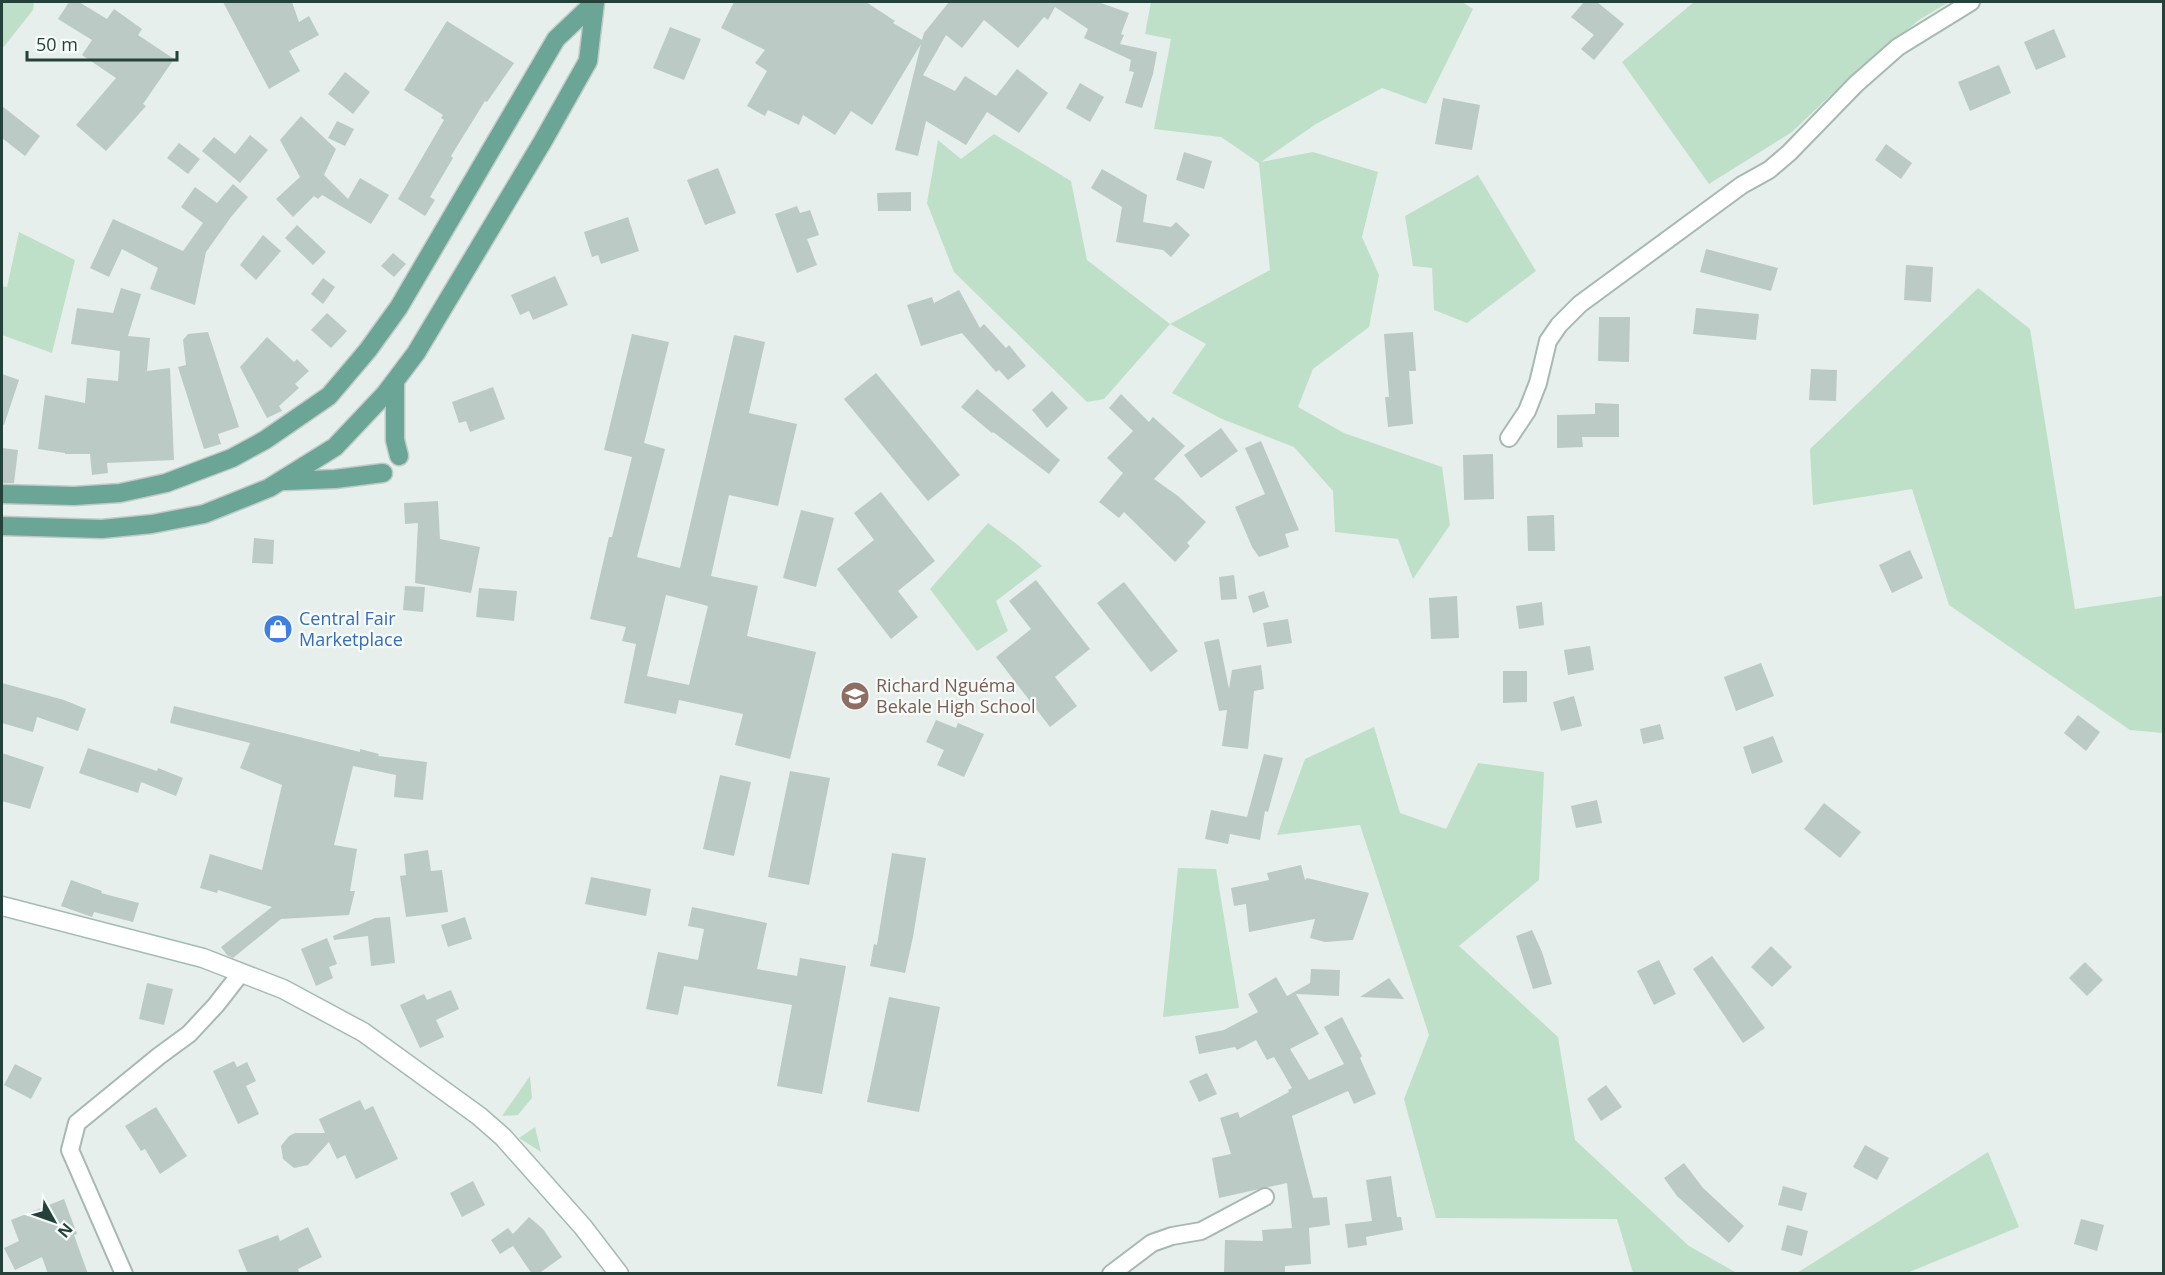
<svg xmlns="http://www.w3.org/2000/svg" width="2165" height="1275" viewBox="0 0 2165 1275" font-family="'Open Sans',sans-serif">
	<rect width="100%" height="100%" fill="#e6efeb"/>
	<g fill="#bfe0c8">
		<polygon points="2,2 34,2 33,10 2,49"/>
		<polygon points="1151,2 1462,2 1473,9 1426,104 1382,88 1316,124 1261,162 1313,152 1378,172 1362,237 1379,275 1369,327 1313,369 1298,407 1344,433 1442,467 1450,525 1413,579 1398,539 1335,532 1333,491 1294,447 1222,419 1172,393 1206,344 1170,324 1104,399 1087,402 954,272 927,203 938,140 961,159 994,134 1071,181 1087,260 1170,324 1270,270 1259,163 1221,137 1154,129 1171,39 1145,34"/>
		<polygon points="1694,2 1949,2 1919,20 1852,75 1792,132 1709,184 1622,62"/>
		<polygon points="1478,175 1536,271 1467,323 1434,310 1432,268 1413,266 1405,216"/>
		<polygon points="19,232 75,260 52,353 2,335 2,286 7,287"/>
		<polygon points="1978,288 2030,329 2075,609 2163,596 2163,733 2130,730 1949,605 1912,489 1813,505 1810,449"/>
		<polygon points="988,523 1018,545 1042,566 996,601 1008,631 977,651 930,589"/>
		<polygon points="1374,727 1400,813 1446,829 1478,763 1544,772 1539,880 1459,946 1558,1037 1575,1140 1689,1246 1737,1273 1633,1273 1617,1219 1436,1218 1404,1099 1429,1035 1360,825 1277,835 1305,759"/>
		<polygon points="1178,868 1216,869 1239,1008 1163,1017"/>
		<polygon points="530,1076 532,1098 518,1115 502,1116"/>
		<polygon points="535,1127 541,1152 519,1138"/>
		<polygon points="1988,1152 2019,1227 1907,1273 1797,1273"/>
	</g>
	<g fill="#bbcac4" fill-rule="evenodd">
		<polygon points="69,2 79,2 107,19 114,9 142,29 138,35 174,59 143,104 146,106 106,151 76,125 116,78 82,55 92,40 58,19"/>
		<polygon points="223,2 292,2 299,22 309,16 319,35 289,51 300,71 269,89"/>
		<polygon points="734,2 866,2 895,21 893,23 922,40 924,33 949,2 1098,2 1129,13 1121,34 1124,35 1120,44 1157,52 1153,74 1142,108 1125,103 1134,72 1129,71 1131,60 1084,38 1088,29 1055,7 1048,20 1044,17 1018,48 984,20 962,48 946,35 923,75 955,91 965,76 996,96 1017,69 1048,93 1019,133 987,112 966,145 926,121 918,156 895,150 921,44 872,125 851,111 835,135 803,115 799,125 768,110 765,116 747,106 767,71 755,63 765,50 721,28"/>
		<polygon points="1584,2 1597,2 1624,24 1594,60 1581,49 1594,35 1571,17"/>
		<polygon points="447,21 514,63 487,102 485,101 451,156 453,158 430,197 435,200 425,216 398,199 444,120 441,118 443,115 404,90"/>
		<polygon points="670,27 701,39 684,80 653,68"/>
		<polygon points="2054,29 2066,57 2036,70 2024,42"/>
		<polygon points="1999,65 2011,93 1970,111 1958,82"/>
		<polygon points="345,72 370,92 353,114 328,94"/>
		<polygon points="1080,83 1104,97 1090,122 1066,108"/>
		<polygon points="1443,98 1480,105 1472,150 1435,144"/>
		<polygon points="2,106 40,136 25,156 2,138"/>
		<polygon points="301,116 336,149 324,175 348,199 360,178 389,195 371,224 322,195 318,199 314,196 293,217 276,199 300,177 280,140"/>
		<polygon points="337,121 354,129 345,146 328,138"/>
		<polygon points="250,135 268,150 240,183 202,151 214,137 235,154"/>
		<polygon points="179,143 200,159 188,174 167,158"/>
		<polygon points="1886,144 1912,163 1901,179 1875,160"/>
		<polygon points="1184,152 1212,161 1204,189 1176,180"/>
		<polygon points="718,168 736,213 705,225 687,180"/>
		<polygon points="1102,169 1147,195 1143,222 1171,227 1176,222 1190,235 1171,257 1163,250 1116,242 1122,207 1091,188"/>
		<polygon points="233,184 248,197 231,217 206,252 195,305 150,289 158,268 122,249 109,277 90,268 113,219 183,251 203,223 181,207 195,187 217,203"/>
		<polygon points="911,192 911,211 878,211 877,193"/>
		<polygon points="797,206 800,213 810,210 819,235 807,239 817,265 797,273 775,214"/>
		<polygon points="628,217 639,251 601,264 598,255 592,257 584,232"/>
		<polygon points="297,225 326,252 313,265 285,238"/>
		<polygon points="263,235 281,251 256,280 240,265"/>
		<polygon points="1706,249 1778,268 1771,291 1700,272"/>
		<polygon points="393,253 406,264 394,277 381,266"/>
		<polygon points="1906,265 1933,267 1931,302 1904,300"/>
		<polygon points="555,276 568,305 533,320 529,311 520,315 511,295"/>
		<polygon points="323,278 335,287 323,304 311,294"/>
		<polygon points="121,288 141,294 128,336 150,338 147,371 170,368 174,460 107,463 108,473 92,475 90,454 65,454 65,453 38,449 45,395 85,403 87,378 118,381 120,351 71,344 77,308 113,313"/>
		<polygon points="959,290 980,328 984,324 1006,348 1009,345 1026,366 1008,380 999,370 996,372 962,333 921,346 907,305 932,297 934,303"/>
		<polygon points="1696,308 1759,314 1756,340 1693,334"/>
		<polygon points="327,313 347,331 331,348 311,330"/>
		<polygon points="1599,317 1630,317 1629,362 1598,361"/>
		<polygon points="208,332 239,427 218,434 221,444 204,449 178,367 186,365 183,340 188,334"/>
		<polygon points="1413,332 1416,371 1409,371 1413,424 1388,427 1385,397 1389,397 1384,334"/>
		<path d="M632,334l37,8 -25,101 21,6 -28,108 43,11 54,-233 31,7 -16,71 48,11 -19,82 -49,-11 -18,81 47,10 -11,50 69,16 -26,107 -55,-14 8,-31 -64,-14 -3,14 -52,-11 12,-59 -14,-3 4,-14 -36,-8 19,-82h3l20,-80 -28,-7zM666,595l42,11 -19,79 -42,-9z"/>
		<polygon points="267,337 294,362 297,359 309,371 295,384 299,388 279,406 282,411 267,418 240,367"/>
		<polygon points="1811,369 1837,370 1836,401 1809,400"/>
		<polygon points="876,373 960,475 928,501 844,399"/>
		<polygon points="2,374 19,380 4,425 2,424"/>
		<polygon points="493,387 505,419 470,432 466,421 459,423 452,402"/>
		<polygon points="977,389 1060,460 1049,474 993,432 992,433 961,407"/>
		<polygon points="1052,391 1068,408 1047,428 1032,410"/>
		<polygon points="1121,394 1149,422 1153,417 1185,446 1154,479 1178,496 1206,522 1187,543 1190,546 1175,562 1124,512 1119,518 1099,502 1123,473 1107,458 1133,431 1109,408"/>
		<polygon points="1595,403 1619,404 1619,437 1582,437 1583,447 1557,448 1557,415 1595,414"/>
		<polygon points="1221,428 1238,451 1201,478 1184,455"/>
		<polygon points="1261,441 1299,530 1285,534 1289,547 1259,557 1252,547 1235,507 1265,494 1245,448"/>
		<polygon points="2,448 18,450 14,483 2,483"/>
		<polygon points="1493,454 1494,499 1464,500 1463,455"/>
		<polygon points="881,492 935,561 898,591 918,617 891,639 837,569 874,540 854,513"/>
		<polygon points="438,501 440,539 480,547 471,593 415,583 418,523 405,524 404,503"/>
		<polygon points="801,510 834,518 816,587 783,578"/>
		<polygon points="1554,515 1555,551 1528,551 1527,516"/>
		<polygon points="254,538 274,540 273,564 252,563"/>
		<polygon points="1910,550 1923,578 1892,593 1879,565"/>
		<polygon points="1234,575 1237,599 1221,600 1219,577"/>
		<polygon points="1036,580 1090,649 1055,677 1077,706 1050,727 996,657 1031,629 1009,601"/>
		<polygon points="1124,582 1178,651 1151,672 1097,603"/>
		<polygon points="405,586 425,587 423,612 403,610"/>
		<polygon points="479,588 517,591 514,621 476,617"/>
		<polygon points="1264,591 1269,607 1253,613 1248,596"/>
		<polygon points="1457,596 1459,638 1431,639 1429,598"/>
		<polygon points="1542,602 1544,625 1519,629 1516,606"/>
		<polygon points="1288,619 1292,643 1267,647 1263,623"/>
		<polygon points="1219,639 1229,689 1232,670 1261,665 1264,689 1254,691 1248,749 1222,746 1227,710 1219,711 1204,642"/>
		<polygon points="1590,646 1594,670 1568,675 1564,650"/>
		<polygon points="1761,663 1774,696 1736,711 1724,677"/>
		<polygon points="1503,671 1527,671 1527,702 1503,703"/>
		<polygon points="2,683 64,700 86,709 78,731 37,717 33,732 2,723"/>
		<polygon points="1574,696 1582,726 1561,731 1553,702"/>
		<polygon points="174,706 360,752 360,749 379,754 378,756 427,762 423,800 394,797 396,775 353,766 334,845 357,849 350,891 355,891 349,915 281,919 233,958 227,955 221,947 272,907 218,890 217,893 200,888 210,854 262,870 282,785 240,768 250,743 170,723"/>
		<polygon points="2078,715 2100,732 2086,751 2064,733"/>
		<polygon points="936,720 956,728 958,723 984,734 964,777 937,765 944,750 926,742"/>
		<polygon points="1660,724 1664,739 1643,744 1640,729"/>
		<polygon points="1773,736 1783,762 1752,774 1743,747"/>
		<polygon points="88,748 157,771 158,768 183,778 176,796 141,782 138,793 79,773"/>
		<polygon points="2,753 44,767 30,809 2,801"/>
		<polygon points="1264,754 1283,758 1268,812 1265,811 1260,840 1230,834 1228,844 1205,839 1211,810 1247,817"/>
		<polygon points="790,771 830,778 809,885 768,877"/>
		<polygon points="720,775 751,782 734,856 703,849"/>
		<polygon points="1597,800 1602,823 1576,828 1571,806"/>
		<polygon points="1824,803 1861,832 1840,858 1804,829"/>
		<polygon points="428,850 431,871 442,870 448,912 406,917 400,876 406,875 404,854"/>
		<polygon points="892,853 926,858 913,937 905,973 870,966 874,944 877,945"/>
		<polygon points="1301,865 1305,880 1307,878 1369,893 1353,940 1325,942 1310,938 1315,919 1249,932 1246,904 1234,906 1231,888 1269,880 1267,873"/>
		<polygon points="591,877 651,889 646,916 585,904"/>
		<polygon points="71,880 102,891 101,893 139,903 133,922 94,912 92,917 61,906"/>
		<polygon points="692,907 767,923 757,969 797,976 800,958 846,966 822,1094 777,1086 792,1005 684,986 678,1015 646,1009 658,952 698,960 704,929 688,926"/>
		<polygon points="390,917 395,963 371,966 368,936 334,940 333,936 375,918"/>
		<polygon points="465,917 472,939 448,947 441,925"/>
		<polygon points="1532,930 1542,952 1552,984 1533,989 1516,936"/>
		<polygon points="327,938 337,964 329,967 333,978 316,986 301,949"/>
		<polygon points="1771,946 1792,967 1772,987 1751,967"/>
		<polygon points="1712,956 1765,1028 1743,1043 1693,969"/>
		<polygon points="1659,960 1676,994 1654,1005 1637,971"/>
		<polygon points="2085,962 2103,980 2087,996 2069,978"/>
		<polygon points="1311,969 1340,970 1339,996 1296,994 1319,1034 1290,1049 1309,1080 1344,1064 1324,1027 1342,1017 1362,1056 1360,1058 1376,1094 1354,1104 1348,1091 1292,1116 1313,1198 1327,1197 1330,1225 1309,1228 1311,1264 1285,1266 1285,1272 1224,1274 1225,1240 1263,1241 1262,1230 1292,1228 1287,1183 1219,1198 1212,1158 1231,1154 1220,1118 1238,1112 1240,1118 1289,1092 1288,1090 1292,1088 1274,1057 1267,1060 1256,1040 1237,1050 1235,1047 1199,1054 1195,1036 1224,1030 1258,1012 1248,994 1276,977 1287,996 1310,983"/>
		<polygon points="1389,978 1404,999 1360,997"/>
		<polygon points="147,983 173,989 164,1025 139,1019"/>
		<polygon points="451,990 459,1009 436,1020 444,1037 420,1048 400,1005 424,994 427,1000"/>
		<polygon points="889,997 940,1007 919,1112 867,1102"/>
		<polygon points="234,1061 237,1067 247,1062 256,1081 246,1086 259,1114 238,1124 213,1071"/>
		<polygon points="15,1064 42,1078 31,1099 4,1085"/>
		<polygon points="1207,1073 1217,1094 1199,1102 1189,1081"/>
		<polygon points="1606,1085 1622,1107 1601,1121 1587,1099"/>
		<polygon points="360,1100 365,1110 373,1106 398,1159 356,1179 345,1155 337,1159 329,1142 308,1165 294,1168 283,1159 281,1146 289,1136 295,1133 325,1133 319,1119"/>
		<polygon points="156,1107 187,1156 160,1174 145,1149 141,1151 125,1126"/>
		<polygon points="1865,1145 1889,1158 1877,1180 1853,1167"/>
		<polygon points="1684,1163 1703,1188 1744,1226 1729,1243 1677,1196 1664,1178"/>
		<polygon points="1391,1176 1397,1217 1401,1217 1403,1230 1366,1237 1367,1245 1348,1248 1345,1224 1372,1221 1366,1180"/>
		<polygon points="473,1181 485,1205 462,1217 450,1193"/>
		<polygon points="1783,1186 1807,1193 1802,1211 1778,1205"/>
		<polygon points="64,1199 77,1234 74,1235 88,1274 48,1274 42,1257 15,1270 4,1248 19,1241 11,1220"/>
		<polygon points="529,1217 543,1229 562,1257 538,1274 532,1274 513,1246 500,1254 491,1240 508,1228 513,1234"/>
		<polygon points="2081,1219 2104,1225 2097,1251 2074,1244"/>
		<polygon points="1787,1225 1808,1231 1802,1256 1781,1250"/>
		<polygon points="308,1227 322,1257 298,1269 300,1274 248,1274 238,1250 278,1235 280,1241"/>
	</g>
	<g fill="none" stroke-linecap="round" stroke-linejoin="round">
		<g stroke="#a8b8b2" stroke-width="20">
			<g id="minor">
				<polyline points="1509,438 1527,411 1538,383 1548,341 1559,325 1580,304 1742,185 1769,170 1789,153 1856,84 1898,47 1971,2"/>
				<polyline points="124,1274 70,1150 77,1123 159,1056 189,1034 216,1005 241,973"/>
				<polyline points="1111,1274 1152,1243 1172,1236 1201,1231 1265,1197"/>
			</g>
		</g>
		<g stroke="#a4bbb3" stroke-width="21">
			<polyline id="secondary" points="2,906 203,958 283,989 363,1032 479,1116 503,1137 583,1227 619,1274"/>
		</g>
		<g stroke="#c2cac8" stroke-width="21">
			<g id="primary">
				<polyline points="395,383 395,440 399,456"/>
				<polyline points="285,481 335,479 383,473"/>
				<polyline points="2,494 74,496 120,493 166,483 232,458 265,440 329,396 368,350 399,307 556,39 595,2"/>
				<polyline points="2,526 102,529 152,524 204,514 269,488 335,447 385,394 416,353 543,141 588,61 595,2"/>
			</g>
		</g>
		<use href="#minor" stroke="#fff" stroke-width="16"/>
		<use href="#secondary" stroke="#fff" stroke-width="18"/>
		<use href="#primary" stroke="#6aa596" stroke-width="18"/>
	</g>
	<defs>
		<g id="shop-disc" transform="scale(1.5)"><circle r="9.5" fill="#3f7fe0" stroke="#f7fbf9"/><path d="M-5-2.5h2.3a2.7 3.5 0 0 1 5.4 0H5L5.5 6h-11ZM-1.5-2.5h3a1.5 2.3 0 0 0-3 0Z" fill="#fff"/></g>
		<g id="school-disc" transform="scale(1.5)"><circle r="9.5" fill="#8d6e63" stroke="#f7fbf9"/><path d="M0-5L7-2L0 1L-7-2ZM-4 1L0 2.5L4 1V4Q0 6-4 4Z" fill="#fff"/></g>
	</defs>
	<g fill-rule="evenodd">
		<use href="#shop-disc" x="278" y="629"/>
		<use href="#school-disc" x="855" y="696"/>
	</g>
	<g text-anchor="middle" stroke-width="4.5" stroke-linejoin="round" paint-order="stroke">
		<g font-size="18" fill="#366cbe" stroke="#f7fbf9" text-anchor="start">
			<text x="299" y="625">Central Fair<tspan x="299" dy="21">Marketplace</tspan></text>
		</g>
		<g font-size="18" fill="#785e54" stroke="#f7fbf9" text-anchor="start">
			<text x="876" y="692">Richard Nguéma<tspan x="876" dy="21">Bekale High School</tspan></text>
		</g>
	</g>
	<rect width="2165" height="1275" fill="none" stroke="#24423a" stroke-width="6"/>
	<g transform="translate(54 1221) rotate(130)" stroke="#f7fbf9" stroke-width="4.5" paint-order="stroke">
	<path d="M0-4.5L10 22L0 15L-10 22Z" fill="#24423a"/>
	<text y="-9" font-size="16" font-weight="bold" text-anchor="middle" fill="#24423a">N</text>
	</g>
	<path d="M27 51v9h150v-9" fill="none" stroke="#24423a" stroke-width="3"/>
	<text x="36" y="51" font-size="18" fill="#24423a" stroke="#f7fbf9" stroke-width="4.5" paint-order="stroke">50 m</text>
</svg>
